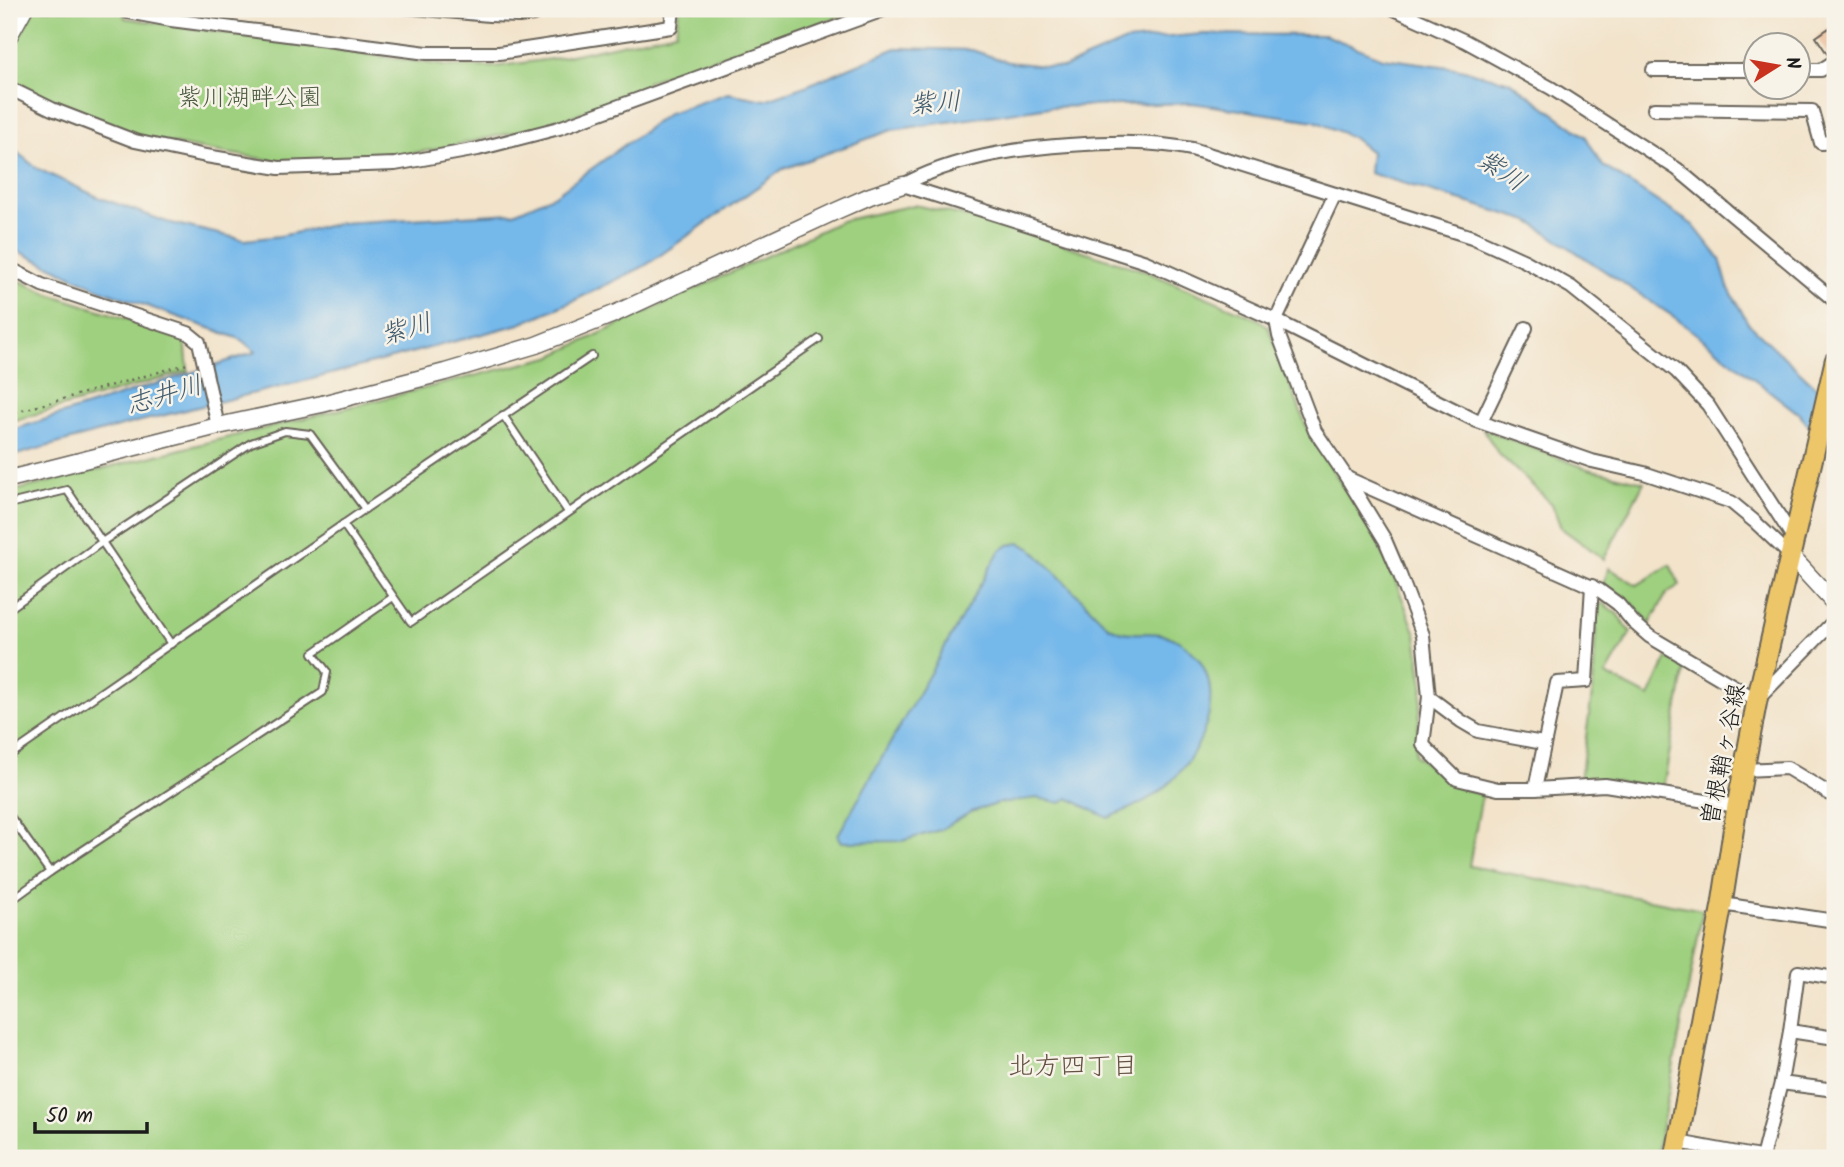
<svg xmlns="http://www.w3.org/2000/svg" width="1844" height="1167" viewBox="0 0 1844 1167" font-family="Kalam,'Klee One',sans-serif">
	<rect width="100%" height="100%" fill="#f7f3e8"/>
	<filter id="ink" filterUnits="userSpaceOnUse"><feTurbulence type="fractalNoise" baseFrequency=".0143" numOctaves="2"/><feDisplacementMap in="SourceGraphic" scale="14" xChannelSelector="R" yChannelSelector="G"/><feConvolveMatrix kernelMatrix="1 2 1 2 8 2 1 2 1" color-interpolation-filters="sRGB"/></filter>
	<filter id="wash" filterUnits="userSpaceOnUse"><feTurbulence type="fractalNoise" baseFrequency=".00686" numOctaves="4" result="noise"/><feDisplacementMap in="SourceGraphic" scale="28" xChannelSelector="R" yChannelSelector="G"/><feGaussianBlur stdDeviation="1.57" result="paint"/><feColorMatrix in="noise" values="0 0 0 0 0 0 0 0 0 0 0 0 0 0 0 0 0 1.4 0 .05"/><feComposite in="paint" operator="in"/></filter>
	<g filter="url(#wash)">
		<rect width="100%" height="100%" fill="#f2e3ca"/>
		<g fill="#9fd07f" stroke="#5e764e" stroke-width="2">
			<polygon points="35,9 123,9 125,18 447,66 494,67 558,58 676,32 679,9 862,9 648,81 643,89 552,124 438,149 362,161 277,161 207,150 138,137 54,103 9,77 9,54"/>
			<polygon points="914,205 997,223 1145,271 1258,319 1268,327 1309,433 1373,533 1392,572 1416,634 1423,685 1415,755 1453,785 1482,795 1469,866 1703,910 1656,1158 9,1158 9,492 550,357 841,221"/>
			<polygon points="9,276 49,294 185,337 188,371 9,422"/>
			<polygon points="1483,429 1588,469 1644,482 1604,559 1561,528 1552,504 1498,453"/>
			<polygon points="1670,565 1680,585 1667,593 1650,624 1627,598 1603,584 1609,568 1637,585"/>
			<polygon points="1602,603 1616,613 1631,632 1606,675 1649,697 1667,658 1685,668 1663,788 1607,780 1580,780 1593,687 1597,606"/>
		</g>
		<g fill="#75b8ea" stroke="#486a83" stroke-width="2">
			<polygon points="1202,34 1325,35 1383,58 1456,68 1511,82 1586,137 1602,165 1693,225 1720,259 1728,287 1748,323 1835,405 1835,457 1799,414 1677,319 1529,221 1369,173 1371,152 1352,137 1315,121 1192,103 1050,107 892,130 783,169 645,266 573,301 520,324 312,379 133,423 9,457 9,431 256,352 240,339 102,290 9,247 9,146 38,169 98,197 167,222 245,240 280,236 341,223 514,213 555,195 669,113 728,93 765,100 808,85 896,48 972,50 1008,62 1063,68 1126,41"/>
			<path d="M1020,543l12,6 76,77c4,2 10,5 15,6 20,4 36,-4 57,10 56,36 25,111 -16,146 -16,13 -37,22 -56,30l-40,-20 -7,5 -24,-5 -37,5 -29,9 -31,18 -38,11 -60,1 -4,-7 162,-285 9,-5z"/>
		</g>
		<g id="blocks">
			<polygon fill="#e9b68f" points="1835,24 1835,52 1828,55 1816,37"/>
		</g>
	</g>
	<g filter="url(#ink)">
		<use href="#blocks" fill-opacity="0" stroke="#676259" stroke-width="2"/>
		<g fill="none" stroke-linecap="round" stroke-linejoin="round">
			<g stroke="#676259" stroke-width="10">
				<g id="service">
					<polyline points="393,9 489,18 519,19 534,17 550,9"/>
					<polyline points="503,415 568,512"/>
					<polyline points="9,504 67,490 171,644"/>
					<polyline points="343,524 411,622 819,339"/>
					<polyline points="9,609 102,542 251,443 285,431 310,434 365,509"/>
					<polyline points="9,756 365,509 592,356"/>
					<polyline points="9,815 50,872"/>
					<polyline points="9,902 50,872 323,692 327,672 313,653 393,597"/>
				</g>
			</g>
			<g stroke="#676259" stroke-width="16">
				<g id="minor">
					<polyline points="127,9 128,12 171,20 427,53 499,53 671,27 673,9"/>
					<polyline points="1394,9 1465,41 1551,88 1677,169 1835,301"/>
					<polyline points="1653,70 1756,70"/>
					<polyline points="1798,70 1821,70 1835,61"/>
					<polyline points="9,88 52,109 135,141 206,156 279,168 395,164 478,149 559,128 886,9"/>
					<polyline points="1654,109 1812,111 1821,143 1835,142"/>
					<path d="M903,185c50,-27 109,-36 166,-40 45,-3 78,-4 123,4l280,88 53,24 46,26 105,84 32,34 86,134"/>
					<polyline points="903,185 1146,262 1271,318 1477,421 1592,461 1644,473 1731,502 1754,521 1791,556"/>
					<polyline points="1335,194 1276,320 1279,336 1315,431 1347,478 1385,540 1400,575 1423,635 1429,697 1423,745 1457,779 1498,789 1535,789 1605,785 1737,806"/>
					<polyline points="9,268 42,285 188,333 199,342 218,426"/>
					<polyline points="1481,422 1526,328"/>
					<polyline points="1347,478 1599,590 1618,604 1633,622 1649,636 1757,700 1835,620"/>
					<polyline points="1429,697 1461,721 1478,731 1543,743"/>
					<polyline points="1744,770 1787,768 1835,797"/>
					<polyline points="1535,789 1557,683 1586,681 1592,586"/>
					<polyline points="1722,904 1835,921"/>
					<polyline points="1790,1031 1835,1038"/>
					<polyline points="1781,1083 1835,1090"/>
					<polyline points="1678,1142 1765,1158"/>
					<polyline points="1762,1158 1781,1083 1790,1031 1798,972 1835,978"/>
				</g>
			</g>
			<g stroke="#676259" stroke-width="19">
				<g id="tertiary">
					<polyline points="9,36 24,9"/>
					<polyline points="9,479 218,426 322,404 445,372 536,345 614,314 836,211 870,196 903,185"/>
					<polyline points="1791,556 1835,604"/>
				</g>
			</g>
			<g stroke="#676259" stroke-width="23">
				<polyline id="primary" points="1675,1158 1722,904 1737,806 1757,700 1835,361"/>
			</g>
			<polyline stroke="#676259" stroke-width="2.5" stroke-dasharray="2 5" stroke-linecap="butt" points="9,414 191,363"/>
			<use href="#service" stroke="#fff" stroke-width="6"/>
			<use href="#minor" stroke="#fff" stroke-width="12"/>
			<use href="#tertiary" stroke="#fff" stroke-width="16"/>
			<use href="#primary" stroke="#ecc669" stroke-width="19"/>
		</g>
	</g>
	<g text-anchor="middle" stroke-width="5" stroke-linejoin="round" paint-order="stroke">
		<g font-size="24" fill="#4a5b3f" stroke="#f7f3e8">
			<text x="250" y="105">紫川湖畔公園</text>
		</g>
		<g font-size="24" fill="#1c1c1c" stroke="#f7f3e8">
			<text transform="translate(1723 754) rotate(-79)" y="8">曽根鞘ヶ谷線</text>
		</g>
		<g font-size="26" font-style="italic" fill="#405a6e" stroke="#f7f3e8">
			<text transform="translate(935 102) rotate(-4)" y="9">紫川</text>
			<text transform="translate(1502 170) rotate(34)" y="9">紫川</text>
			<text transform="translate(406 328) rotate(-16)" y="9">紫川</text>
			<text transform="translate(164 394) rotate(-16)" y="9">志井川</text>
		</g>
		<g font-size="26" fill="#645244" stroke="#f7f3e8">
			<text x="1073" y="1074">北方四丁目</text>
		</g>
	</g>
	<rect width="1844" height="1167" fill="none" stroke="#f7f3e8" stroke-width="35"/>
	<g transform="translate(1777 66) rotate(79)"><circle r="33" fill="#f7f3e8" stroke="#9f9d96" stroke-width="2"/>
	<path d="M0-5L12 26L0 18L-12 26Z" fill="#c8321e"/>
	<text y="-10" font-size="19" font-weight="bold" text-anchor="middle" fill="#1c1c1c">N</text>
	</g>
	<path d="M35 1122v10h112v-10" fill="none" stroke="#1c1c1c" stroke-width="3.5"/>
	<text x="46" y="1122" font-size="21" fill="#1c1c1c" stroke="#f7f3e8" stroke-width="5" paint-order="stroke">50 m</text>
</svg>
